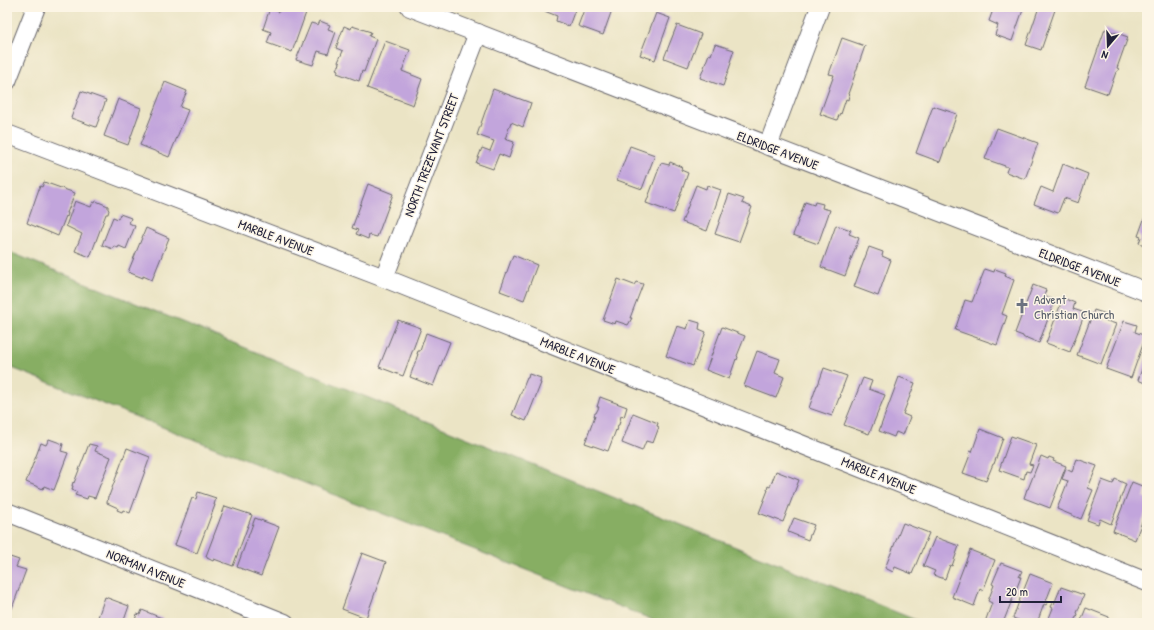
<svg xmlns="http://www.w3.org/2000/svg" width="1154" height="630" viewBox="0 0 1154 630" font-family="'Patrick Hand',sans-serif">
	<rect width="100%" height="100%" fill="#fcf5e5"/>
	<filter id="ink" filterUnits="userSpaceOnUse"><feTurbulence type="fractalNoise" baseFrequency=".025" numOctaves="2"/><feDisplacementMap in="SourceGraphic" scale="8" xChannelSelector="R" yChannelSelector="G"/><feConvolveMatrix kernelMatrix="1 2 1 2 8 2 1 2 1" color-interpolation-filters="sRGB"/></filter>
	<filter id="wash" filterUnits="userSpaceOnUse"><feTurbulence type="fractalNoise" baseFrequency=".012" numOctaves="4" result="noise"/><feDisplacementMap in="SourceGraphic" scale="16" xChannelSelector="R" yChannelSelector="G"/><feGaussianBlur stdDeviation="0.9" result="paint"/><feColorMatrix in="noise" values="0 0 0 0 0 0 0 0 0 0 0 0 0 0 0 0 0 1.4 0 .05"/><feComposite in="paint" operator="in"/></filter>
	<g filter="url(#wash)">
		<rect width="100%" height="100%" fill="#ebe4c5"/>
		<polygon fill="#87ae63" stroke="#54684f" points="7,251 923,623 661,623 7,366"/>
		<g id="blocks">
			<g fill="#c2a5dc">
				<polygon points="281,7 308,7 292,52 267,43 271,32 263,29 270,8 279,12"/>
				<polygon points="537,7 576,7 569,26 556,21 557,16 537,8"/>
				<polygon points="585,7 613,7 603,35 578,26"/>
				<polygon points="994,7 1024,7 1012,41 995,35 998,25 989,21"/>
				<polygon points="1039,7 1056,7 1041,50 1026,45"/>
				<polygon points="656,13 670,18 655,60 640,55"/>
				<polygon points="320,21 330,25 328,29 336,32 328,54 318,51 313,65 296,60 311,23 318,25"/>
				<polygon points="677,25 701,34 688,67 664,58"/>
				<polygon points="344,26 351,29 352,26 371,32 369,36 376,39 364,72 362,71 359,81 337,73 338,70 336,69 338,66 339,66 340,63 338,62 343,51 336,48"/>
				<polygon points="1105,29 1128,37 1117,68 1119,69 1117,72 1116,72 1108,94 1085,86"/>
				<polygon points="842,38 865,46 848,94 849,95 848,100 846,99 841,114 840,113 837,120 820,114 834,75 829,74"/>
				<polygon points="385,41 410,50 402,71 422,79 413,105 367,88"/>
				<polygon points="715,44 734,50 730,62 731,63 723,86 700,78 709,54 711,55"/>
				<polygon points="165,82 187,91 180,107 188,110 169,157 140,145"/>
				<polygon points="493,89 531,103 523,127 511,122 505,139 514,142 509,158 499,154 493,169 476,163 482,148 490,151 494,141 477,135"/>
				<polygon points="81,91 106,100 96,127 71,118"/>
				<polygon points="118,99 141,108 128,145 104,136"/>
				<polygon points="933,106 957,114 940,162 916,153"/>
				<polygon points="997,128 1038,143 1025,179 1006,172 1008,167 985,159"/>
				<polygon points="630,146 655,155 642,189 617,180"/>
				<polygon points="670,162 682,167 681,170 688,173 674,213 646,203 661,163 669,165"/>
				<polygon points="1063,164 1088,174 1078,203 1064,198 1058,213 1034,204 1041,187 1053,192"/>
				<polygon points="44,182 75,193 67,213 68,213 67,217 66,216 58,236 27,223 40,186 42,187"/>
				<polygon points="368,184 393,194 377,237 369,235 368,239 356,234 358,230 352,228"/>
				<polygon points="696,185 706,189 707,185 721,190 707,231 682,222"/>
				<polygon points="729,194 744,199 742,203 752,207 739,242 715,234"/>
				<polygon points="75,201 91,207 93,202 95,203 96,201 108,206 108,209 109,210 108,214 106,214 90,257 75,251 82,234 66,226"/>
				<polygon points="805,202 814,205 815,202 823,204 822,208 830,210 818,244 793,235"/>
				<polygon points="1147,211 1147,246 1139,243 1141,237 1138,236"/>
				<polygon points="120,214 131,218 129,223 135,226 126,249 119,246 118,248 114,246 113,249 102,245 113,217 118,219"/>
				<polygon points="836,225 851,230 849,234 859,238 845,276 821,267"/>
				<polygon points="146,228 169,238 152,280 143,276 143,278 128,272"/>
				<polygon points="869,247 883,252 882,256 891,260 878,296 854,287"/>
				<polygon points="513,255 537,265 524,300 500,291"/>
				<polygon points="985,269 994,272 995,269 1006,273 1005,276 1014,280 1002,314 1007,316 997,345 955,330 965,300 972,302"/>
				<polygon points="618,279 634,285 636,282 643,284 630,318 632,318 628,325 616,321 615,324 603,320"/>
				<polygon points="1033,285 1046,290 1044,296 1055,300 1039,343 1027,338 1026,339 1023,337 1023,336 1015,333"/>
				<polygon points="1063,298 1075,303 1073,309 1085,313 1070,352 1046,343"/>
				<polygon points="1094,310 1106,314 1104,320 1116,324 1101,364 1077,355"/>
				<polygon points="398,320 421,328 403,376 379,367"/>
				<polygon points="690,320 700,323 699,329 706,332 693,366 666,356 677,326 687,329"/>
				<polygon points="1124,321 1137,325 1135,332 1146,336 1131,378 1106,369"/>
				<polygon points="722,327 745,336 737,356 738,357 737,360 736,359 729,379 706,370"/>
				<polygon points="426,333 450,342 433,386 410,377 418,354 417,354 418,351 420,351"/>
				<polygon points="757,351 780,359 775,373 784,377 776,398 744,386"/>
				<polygon points="1147,355 1147,384 1138,380"/>
				<polygon points="824,368 847,376 840,394 841,395 840,398 839,398 832,416 809,408 817,385 818,385"/>
				<polygon points="529,374 541,378 540,383 541,383 526,421 512,415 527,378 528,378"/>
				<polygon points="899,377 915,383 903,414 910,417 903,435 896,432 894,437 879,431"/>
				<polygon points="863,378 872,381 869,389 885,395 869,434 844,425"/>
				<polygon points="600,397 627,407 624,417 621,416 619,425 618,425 617,427 618,427 617,431 616,430 608,451 585,443 595,416 594,416 595,413 596,413 599,407 597,407"/>
				<polygon points="633,413 658,423 657,426 659,427 653,443 646,441 642,451 622,443"/>
				<polygon points="980,429 1003,438 994,464 993,464 986,481 963,473 970,455 969,454 970,451 972,452"/>
				<polygon points="1011,436 1036,445 1029,464 1033,465 1030,472 1026,471 1024,479 999,470"/>
				<polygon points="49,439 63,444 61,451 68,453 54,490 44,486 43,489 26,482 41,443 46,445"/>
				<polygon points="89,444 97,446 95,451 111,457 95,498 88,496 87,499 75,495 77,492 72,490 73,486 72,486 73,482 74,483"/>
				<polygon points="127,448 150,457 130,513 123,510 122,512 117,510 118,508 107,503 108,496 109,496"/>
				<polygon points="1041,456 1048,459 1049,457 1054,459 1053,461 1066,466 1050,508 1024,498 1027,489 1028,489"/>
				<polygon points="1077,459 1097,466 1088,488 1093,490 1081,519 1057,509 1068,481 1062,479 1066,469 1072,472"/>
				<polygon points="776,471 799,480 783,522 759,513 768,490 767,490 768,486 770,487"/>
				<polygon points="1115,479 1126,484 1111,524 1100,519 1098,524 1087,520 1102,480 1113,484"/>
				<polygon points="1132,482 1147,488 1144,497 1147,499 1147,509 1135,540 1113,531"/>
				<polygon points="198,492 216,498 214,505 215,505 197,553 175,545 192,498 196,499"/>
				<polygon points="225,506 252,515 233,566 214,559 213,561 207,558 207,556 206,556"/>
				<polygon points="255,518 279,527 261,576 237,567"/>
				<polygon points="794,518 814,525 808,540 788,532"/>
				<polygon points="903,523 929,533 912,574 895,567 893,572 885,568"/>
				<polygon points="935,537 959,546 952,566 950,565 945,579 933,575 935,571 923,566"/>
				<polygon points="970,550 995,560 983,591 980,589 974,606 952,597"/>
				<polygon points="362,553 386,562 366,618 342,609"/>
				<polygon points="7,556 19,560 16,567 26,570 11,611 7,610"/>
				<polygon points="1001,563 1022,571 1019,577 1021,577 1003,623 987,623 985,622 992,603 988,601 994,585 992,584"/>
				<polygon points="1030,574 1053,583 1046,601 1048,602 1046,605 1044,604 1037,623 1026,623 1013,618 1021,596 1020,595 1021,591 1023,592"/>
				<polygon points="1061,587 1084,595 1077,613 1078,614 1077,617 1076,617 1073,623 1047,623 1053,608 1051,607 1053,603 1054,604"/>
				<polygon points="105,597 129,606 123,623 96,623"/>
				<polygon points="1086,608 1109,617 1107,623 1080,623"/>
				<polygon points="142,610 164,619 163,623 134,623 137,614 140,615"/>
			</g>
		</g>
	</g>
	<g filter="url(#ink)">
		<use href="#blocks" fill-opacity="0" stroke="#68666b" stroke-width="1"/>
		<g fill="none" stroke-linecap="round" stroke-linejoin="round">
			<g stroke="#68666b" stroke-width="20">
				<g id="minor">
					<polyline points="410,7 1147,292"/>
					<polyline points="7,81 36,7"/>
					<polyline points="7,134 384,278 1147,582"/>
					<polyline points="768,146 820,7"/>
					<polyline points="384,278 478,33"/>
					<polyline points="7,512 285,623"/>
				</g>
			</g>
			<use href="#minor" stroke="#fff" stroke-width="18"/>
		</g>
	</g>
	<defs>
		<g id="church-bare" transform="scale(1.2)"><path d="M-1.2-6h2.4v3.5h3.3v2.4h-3.3V6h-2.4V-.1h-3.3v-2.4h3.3Z" fill="#6b7280" stroke="#fcf5e5" stroke-width="2.5" paint-order="stroke"/></g>
	</defs>
	<g fill-rule="evenodd">
		<use href="#church-bare" x="1022" y="306"/>
	</g>
	<g text-anchor="middle" stroke-width="3" stroke-linejoin="round" paint-order="stroke">
		<g font-size="13" fill="#22223b" stroke="#fcf5e5">
			<text transform="translate(778 150) rotate(21)" y="5">ELDRIDGE AVENUE</text>
			<text transform="translate(431 155) rotate(-69)" y="5">NORTH TREZEVANT STREET</text>
			<text transform="translate(276 237) rotate(21)" y="5">MARBLE AVENUE</text>
			<text transform="translate(1080 267) rotate(21)" y="5">ELDRIDGE AVENUE</text>
			<text transform="translate(578 355) rotate(22)" y="5">MARBLE AVENUE</text>
			<text transform="translate(879 475) rotate(22)" y="5">MARBLE AVENUE</text>
			<text transform="translate(146 568) rotate(22)" y="5">NORMAN AVENUE</text>
		</g>
		<g font-size="13" fill="#5b616d" stroke="#fcf5e5" text-anchor="start">
			<text x="1034" y="304">Advent<tspan x="1034" dy="15">Christian Church</tspan></text>
		</g>
	</g>
	<rect width="1154" height="630" fill="none" stroke="#fcf5e5" stroke-width="24"/>
	<g transform="translate(1108 46) rotate(199)" stroke="#fcf5e5" stroke-width="3" paint-order="stroke">
	<path d="M0-3L7 15L0 10L-7 15Z" fill="#22223b"/>
	<text y="-6" font-size="11" font-weight="bold" text-anchor="middle" fill="#22223b">N</text>
	</g>
	<path d="M1000 596v6h61v-6" fill="none" stroke="#22223b" stroke-width="2"/>
	<text x="1006" y="596" font-size="12" fill="#22223b" stroke="#fcf5e5" stroke-width="3" paint-order="stroke">20 m</text>
</svg>
